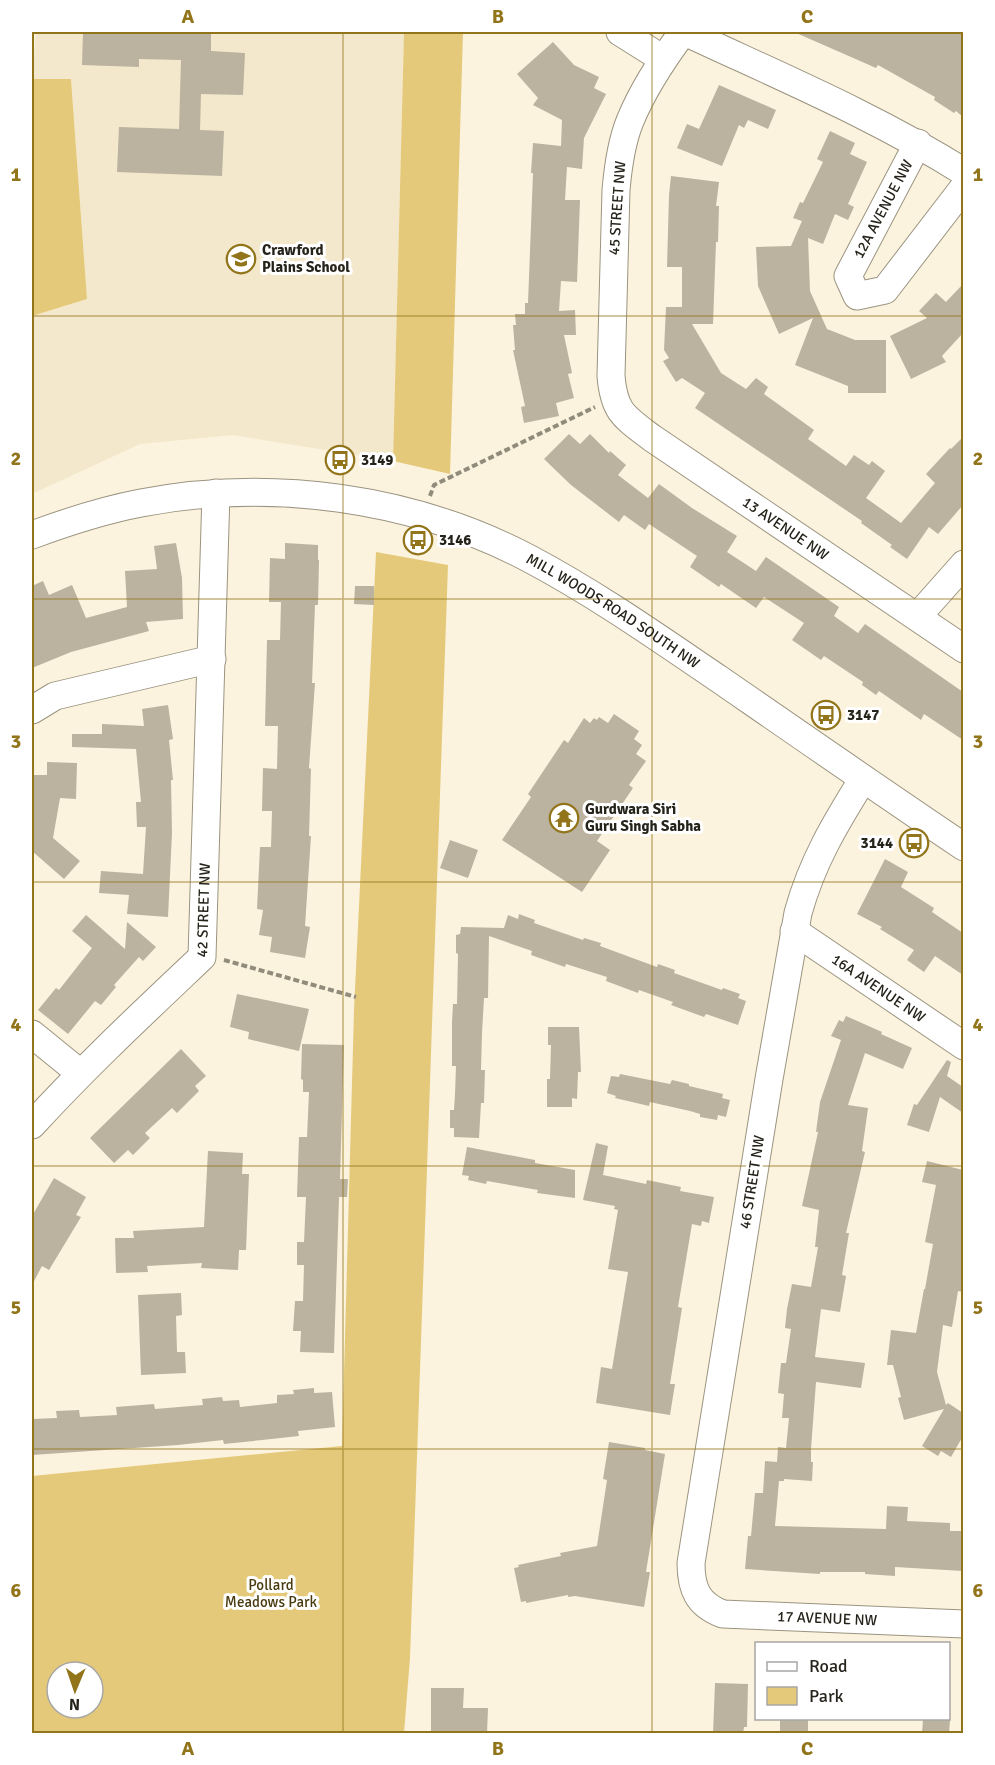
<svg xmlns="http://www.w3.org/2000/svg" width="995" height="1765" viewBox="0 0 995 1765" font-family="Signika,sans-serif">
	<rect width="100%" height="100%" fill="#fcf3de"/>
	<polygon fill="#f3e8cb" points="36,32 404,32 393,461 233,435 140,444 32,494 32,316 87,299 71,79 32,79"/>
	<g fill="#e5c97b" fill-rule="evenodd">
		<polygon points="404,32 463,32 450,474 393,461"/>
		<polygon points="32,79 71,79 87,299 32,316"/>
		<path d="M376,552l72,13 -38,1093 -6,75h-372v-257l310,-30 12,-436zM57,1672h36v36h-36z"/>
	</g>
	<g fill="#bbb39f">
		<polygon points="83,32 211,32 211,51 245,53 243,95 201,94 200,130 224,131 222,176 117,172 119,127 179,129 181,60 139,59 139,67 82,65"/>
		<polygon points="794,32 963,32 963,117 956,111 954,113 934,100 935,97 878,65 876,68"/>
		<polygon points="553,42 574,65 599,77 594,88 606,94 584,138 582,169 567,167 565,200 580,200 577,282 561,281 559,311 575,310 576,335 564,335 572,373 568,374 574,398 556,403 559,416 524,423 521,407 525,406 513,350 515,350 513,325 516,325 515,314 525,314 525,303 528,303 533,173 531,173 533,143 561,146 562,120 533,105 538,98 517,74"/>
		<polygon points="719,85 776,110 768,129 748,120 744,128 739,125 722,166 677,148 687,124 699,129"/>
		<polygon points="830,131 855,143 850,154 867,162 848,204 854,207 848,220 835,214 823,244 808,238 810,291 827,329 855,340 886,340 886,393 848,393 848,386 795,365 813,318 779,334 758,286 756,247 791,246 802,221 793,218 800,202 803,203 823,162 817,159"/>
		<polygon points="671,176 719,182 716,206 719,206 718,242 716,242 713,324 692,324 721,373 746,389 756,378 768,387 764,394 814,430 808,439 846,466 854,455 869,465 872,461 885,471 866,498 901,523 935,483 926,474 950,448 951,449 963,437 963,505 938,534 929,527 907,559 890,547 892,545 861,523 862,521 695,408 705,393 682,378 676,382 663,361 669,358 664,350 666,307 682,307 682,267 667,267 669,195"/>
		<polygon points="963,284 963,333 942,356 946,362 911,379 890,336 927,318 919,311 936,293 946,302"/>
		<polygon points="569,434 580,444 590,434 609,453 610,451 626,465 618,475 648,498 659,484 692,508 737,536 727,552 756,571 766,557 839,607 834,616 858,633 865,624 963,692 963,740 924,714 921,720 879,691 876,695 862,685 863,682 824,656 821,660 792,640 804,623 764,597 756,608 721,584 719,587 690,567 697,556 649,524 645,530 624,515 619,522 571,485 544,459"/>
		<polygon points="176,543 182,578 183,619 146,622 149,631 71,652 32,668 32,586 43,581 49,595 72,585 86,618 127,607 125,571 157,569 154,546"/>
		<polygon points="285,543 318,545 318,560 319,560 318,605 315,605 312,683 315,683 309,768 311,769 309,836 311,836 305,926 310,927 305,958 270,952 272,937 259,935 263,910 257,909 260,847 271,847 272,811 262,811 263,768 277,769 278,726 265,726 267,640 280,640 281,602 269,602 270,558 285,559"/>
		<polygon points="355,586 374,586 374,605 354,604"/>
		<polygon points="168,705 173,739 169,740 173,780 171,780 172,833 168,917 127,914 129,895 99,893 101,871 143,874 146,827 137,827 136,802 141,802 136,749 72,747 72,734 102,734 102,724 144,726 142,709"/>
		<polygon points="614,714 639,731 634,739 642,745 636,754 646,761 629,785 633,788 597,841 610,850 582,892 502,840 531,797 528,794 564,740 568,743 584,718 590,723 594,718 597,720 599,717 608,723"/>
		<polygon points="47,762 77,763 76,799 60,798 53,838 80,861 64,879 32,851 32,775 47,775"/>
		<polygon points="450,840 478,850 468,878 440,868"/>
		<polygon points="885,859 908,872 901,887 934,908 932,912 963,933 963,975 935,956 924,972 907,960 914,950 880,929 882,927 857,914"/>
		<polygon points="519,914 535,920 534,923 583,940 584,938 601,943 600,946 657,967 658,964 675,970 674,973 722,990 723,988 740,994 738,998 746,1001 738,1025 706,1014 704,1017 671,1005 673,1002 639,990 638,993 606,981 607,977 566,964 565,967 531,955 532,951 489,936 488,998 484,998 482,1033 481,1070 485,1070 484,1103 481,1103 479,1138 454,1137 454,1128 450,1128 450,1110 454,1110 455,1094 456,1066 452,1066 452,1023 453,1004 457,1004 458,954 456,953 456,935 460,934 461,927 504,928 508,915 518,919"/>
		<polygon points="86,915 125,949 127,922 156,947 143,961 139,957 114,985 116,987 101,1005 95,1001 68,1034 38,1010 56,988 59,990 92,948 72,931"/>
		<polygon points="237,994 309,1009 299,1051 248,1039 249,1032 230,1027"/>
		<polygon points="846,1016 882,1032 881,1034 912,1048 903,1069 865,1053 848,1105 868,1108 862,1151 865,1152 846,1233 849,1233 842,1275 846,1276 840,1312 821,1309 815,1357 865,1363 861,1388 816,1382 811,1449 811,1462 813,1462 812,1481 784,1479 784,1481 779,1481 775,1526 886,1529 887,1506 908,1507 907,1521 950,1523 950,1531 963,1531 963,1571 895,1567 895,1576 865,1574 865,1572 820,1572 820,1574 745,1569 748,1536 751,1536 755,1493 763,1493 765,1461 777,1462 778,1447 786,1448 789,1418 782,1418 784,1394 778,1393 781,1363 786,1363 791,1329 785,1328 787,1309 792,1284 811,1287 818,1247 815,1247 819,1210 802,1206 818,1132 816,1132 820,1102 841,1040 831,1036 839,1020 843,1022"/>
		<polygon points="548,1027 579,1027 581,1072 578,1072 577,1099 572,1098 572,1107 547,1107 547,1079 550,1079 551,1045 548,1045"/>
		<polygon points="302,1044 344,1045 340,1179 348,1179 347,1197 339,1197 334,1353 300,1352 301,1331 293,1331 295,1301 303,1301 304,1265 297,1265 297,1242 304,1242 306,1197 297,1197 299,1137 307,1137 309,1092 303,1092 303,1080 301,1079"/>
		<polygon points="181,1049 206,1076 195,1086 199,1091 177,1113 172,1108 145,1133 150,1138 133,1155 128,1150 114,1163 90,1138"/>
		<polygon points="947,1060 951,1062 947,1076 963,1087 963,1113 940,1097 929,1132 907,1125 914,1104 917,1105"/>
		<polygon points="620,1074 670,1084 672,1080 689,1084 689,1086 723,1094 722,1098 730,1100 726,1117 718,1115 717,1120 700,1117 700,1114 690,1111 650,1102 649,1106 615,1098 616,1096 607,1093 611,1076 619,1077"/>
		<polygon points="596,1143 608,1146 603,1175 646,1184 647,1180 681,1187 680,1191 714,1197 709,1223 702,1221 701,1226 692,1224 678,1307 682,1308 670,1384 675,1384 670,1415 596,1403 601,1367 612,1369 628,1272 608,1269 618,1210 614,1209 615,1206 583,1200"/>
		<polygon points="467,1147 535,1160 535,1163 575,1170 575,1198 537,1193 538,1190 487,1181 486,1184 468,1180 469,1176 462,1175"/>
		<polygon points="208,1151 243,1153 242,1174 249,1174 246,1250 239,1250 238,1270 201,1268 202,1263 147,1266 148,1272 116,1273 115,1238 134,1238 133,1231 204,1227"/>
		<polygon points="927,1161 963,1170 963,1292 958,1291 952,1327 943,1325 937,1372 946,1405 948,1403 963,1413 963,1436 951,1457 941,1451 938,1456 922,1446 944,1409 904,1420 898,1398 901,1397 893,1365 887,1365 891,1330 916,1333 924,1289 925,1289 933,1244 925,1242 936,1185 922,1182"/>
		<polygon points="54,1178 86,1197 76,1215 81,1217 49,1270 42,1266 32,1285 32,1216"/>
		<polygon points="181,1293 182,1315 176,1316 177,1352 185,1352 186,1373 141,1375 138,1295"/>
		<polygon points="314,1388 314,1393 332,1392 335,1427 298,1431 299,1436 262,1440 224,1444 223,1440 178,1445 32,1455 32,1419 57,1418 56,1411 79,1410 80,1417 117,1415 116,1407 154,1404 155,1409 203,1405 202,1399 222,1397 223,1401 239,1400 240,1407 277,1403 277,1395 294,1394 293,1390"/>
		<polygon points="609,1442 645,1448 645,1450 665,1454 646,1572 650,1572 644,1607 575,1596 568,1597 568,1595 526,1603 526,1601 521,1602 514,1568 519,1567 518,1565 561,1556 560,1553 597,1546 607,1480 603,1479"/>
		<polygon points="715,1683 748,1684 747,1727 744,1727 743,1734 713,1734"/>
		<polygon points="431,1688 464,1688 463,1708 488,1708 487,1734 431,1734"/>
		<rect x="780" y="1719" width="28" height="15"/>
		<polygon points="923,1719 950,1719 949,1734 922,1734"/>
	</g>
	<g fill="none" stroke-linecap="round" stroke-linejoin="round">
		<g stroke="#9b9480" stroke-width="29">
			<g id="minor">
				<polyline points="620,32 663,59"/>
				<path id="s1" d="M683,32c-20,27 -40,57 -53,89 -9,22 -12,46 -14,69l-5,186c3,36 13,41 41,62l312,211"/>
				<path d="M685,32c94,44 190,84 279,140"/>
				<polyline points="918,143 848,276 857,296 885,290 964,187"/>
				<path id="s2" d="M32,535c35,-13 72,-25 109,-32 130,-25 272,-6 389,56 66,35 127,78 189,120 81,56 163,113 245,168"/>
				<polyline points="917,617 964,564"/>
				<polyline points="32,710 55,696 212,659"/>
				<path id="s3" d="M863,779c-28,45 -51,83 -65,134l-29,166 -78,484c0,26 7,42 32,51l241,10"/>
				<path id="s4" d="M794,931l170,115"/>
				<polyline points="32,1034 80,1073"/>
				<path id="s5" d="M32,1125c54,-59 112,-113 170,-168l14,-464"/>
			</g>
		</g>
		<g stroke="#918b7c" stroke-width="4" stroke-dasharray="6 3" stroke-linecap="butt">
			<polyline points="430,496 434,485 595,407"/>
			<polyline points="224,960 356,997"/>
		</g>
		<use href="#minor" stroke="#fff" stroke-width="27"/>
	</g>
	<path fill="none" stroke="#92751b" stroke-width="1.5" stroke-opacity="0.55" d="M343,32v1702M652,32v1702M32,316h932M32,599h932M32,882h932M32,1166h932M32,1449h932"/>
	<defs>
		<g id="school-ring" transform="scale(1.5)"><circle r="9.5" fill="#fff" stroke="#92751b" stroke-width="1.5"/><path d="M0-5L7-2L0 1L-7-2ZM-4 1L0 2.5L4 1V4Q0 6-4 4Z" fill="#92751b"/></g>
		<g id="bus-ring" transform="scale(1.5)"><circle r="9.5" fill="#fff" stroke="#92751b" stroke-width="1.5"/><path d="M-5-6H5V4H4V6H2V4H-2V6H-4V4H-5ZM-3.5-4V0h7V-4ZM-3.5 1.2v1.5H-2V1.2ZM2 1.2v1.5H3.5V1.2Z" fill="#92751b"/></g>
		<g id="temple-ring" transform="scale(1.5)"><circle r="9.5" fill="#fff" stroke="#92751b" stroke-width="1.5"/><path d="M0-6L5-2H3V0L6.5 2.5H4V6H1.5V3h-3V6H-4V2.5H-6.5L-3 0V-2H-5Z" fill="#92751b"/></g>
	</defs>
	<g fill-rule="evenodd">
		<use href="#school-ring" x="241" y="259"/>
		<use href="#bus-ring" x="340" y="460"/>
		<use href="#bus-ring" x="418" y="540"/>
		<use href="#bus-ring" x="826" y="715"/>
		<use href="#temple-ring" x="564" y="818"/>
		<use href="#bus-ring" x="914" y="843"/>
	</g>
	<g text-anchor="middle" stroke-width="6" stroke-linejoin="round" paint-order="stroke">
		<g font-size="15" fill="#26231b" stroke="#fff">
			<text transform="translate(617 208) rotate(-86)" y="5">45 STREET NW</text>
			<text transform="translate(883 209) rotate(-62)" y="5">12A AVENUE NW</text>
			<text dy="5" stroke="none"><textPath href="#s1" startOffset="600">13 AVENUE NW</textPath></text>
			<text dy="5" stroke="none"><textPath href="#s2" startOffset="612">MILL WOODS ROAD SOUTH NW</textPath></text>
			<text dy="5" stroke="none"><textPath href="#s5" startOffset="286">42 STREET NW</textPath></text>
			<text dy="5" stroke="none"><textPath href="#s4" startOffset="102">16A AVENUE NW</textPath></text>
			<text transform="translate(752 1182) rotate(-81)" y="5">46 STREET NW</text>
			<text dy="5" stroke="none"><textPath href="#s3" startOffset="978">17 AVENUE NW</textPath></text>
		</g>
		<g font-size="15" font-weight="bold" fill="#26231b" stroke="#fff" text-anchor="start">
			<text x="262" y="255">Crawford<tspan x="262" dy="17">Plains School</tspan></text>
			<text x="361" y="465">3149</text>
			<text x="439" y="545">3146</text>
			<text x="847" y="720">3147</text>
			<text x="585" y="814">Gurdwara Siri<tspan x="585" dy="17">Guru Singh Sabha</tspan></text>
			<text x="893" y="848" text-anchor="end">3144</text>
		</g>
		<g font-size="15" fill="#483a0e" stroke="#fff">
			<text x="271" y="1590">Pollard<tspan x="271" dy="17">Meadows Park</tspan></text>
		</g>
	</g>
	<rect width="995" height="1765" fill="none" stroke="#ffffff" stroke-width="66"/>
	<rect x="755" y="1642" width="195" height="78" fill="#ffffff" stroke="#a8a7a4" stroke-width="1.5"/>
	<rect x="767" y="1662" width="30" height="9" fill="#ffffff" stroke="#a8a7a4" stroke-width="1.5"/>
	<text x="809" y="1672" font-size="18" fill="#26231b">Road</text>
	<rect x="767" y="1687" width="30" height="18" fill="#e5c97b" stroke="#a8a7a4" stroke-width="1.5"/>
	<text x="809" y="1702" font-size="18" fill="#26231b">Park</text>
	<g transform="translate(75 1690) rotate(182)"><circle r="28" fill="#ffffff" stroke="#a8a7a4" stroke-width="1.5"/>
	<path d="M0-4.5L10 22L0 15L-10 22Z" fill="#92751b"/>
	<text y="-9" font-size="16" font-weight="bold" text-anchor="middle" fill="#26231b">N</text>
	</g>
	<rect x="33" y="33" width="929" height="1699" fill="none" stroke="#92751b" stroke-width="2"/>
	<g font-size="20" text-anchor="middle" font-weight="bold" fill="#92751b">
		<text x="188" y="23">A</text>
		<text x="498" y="23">B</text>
		<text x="807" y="23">C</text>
		<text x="16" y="181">1</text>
		<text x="978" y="181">1</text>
		<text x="16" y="465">2</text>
		<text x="978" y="465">2</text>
		<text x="16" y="748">3</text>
		<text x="978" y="748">3</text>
		<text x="16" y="1031">4</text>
		<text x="978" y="1031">4</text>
		<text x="16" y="1314">5</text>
		<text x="978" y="1314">5</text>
		<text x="16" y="1597">6</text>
		<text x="978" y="1597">6</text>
		<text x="188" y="1755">A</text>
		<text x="498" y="1755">B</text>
		<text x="807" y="1755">C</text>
	</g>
</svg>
